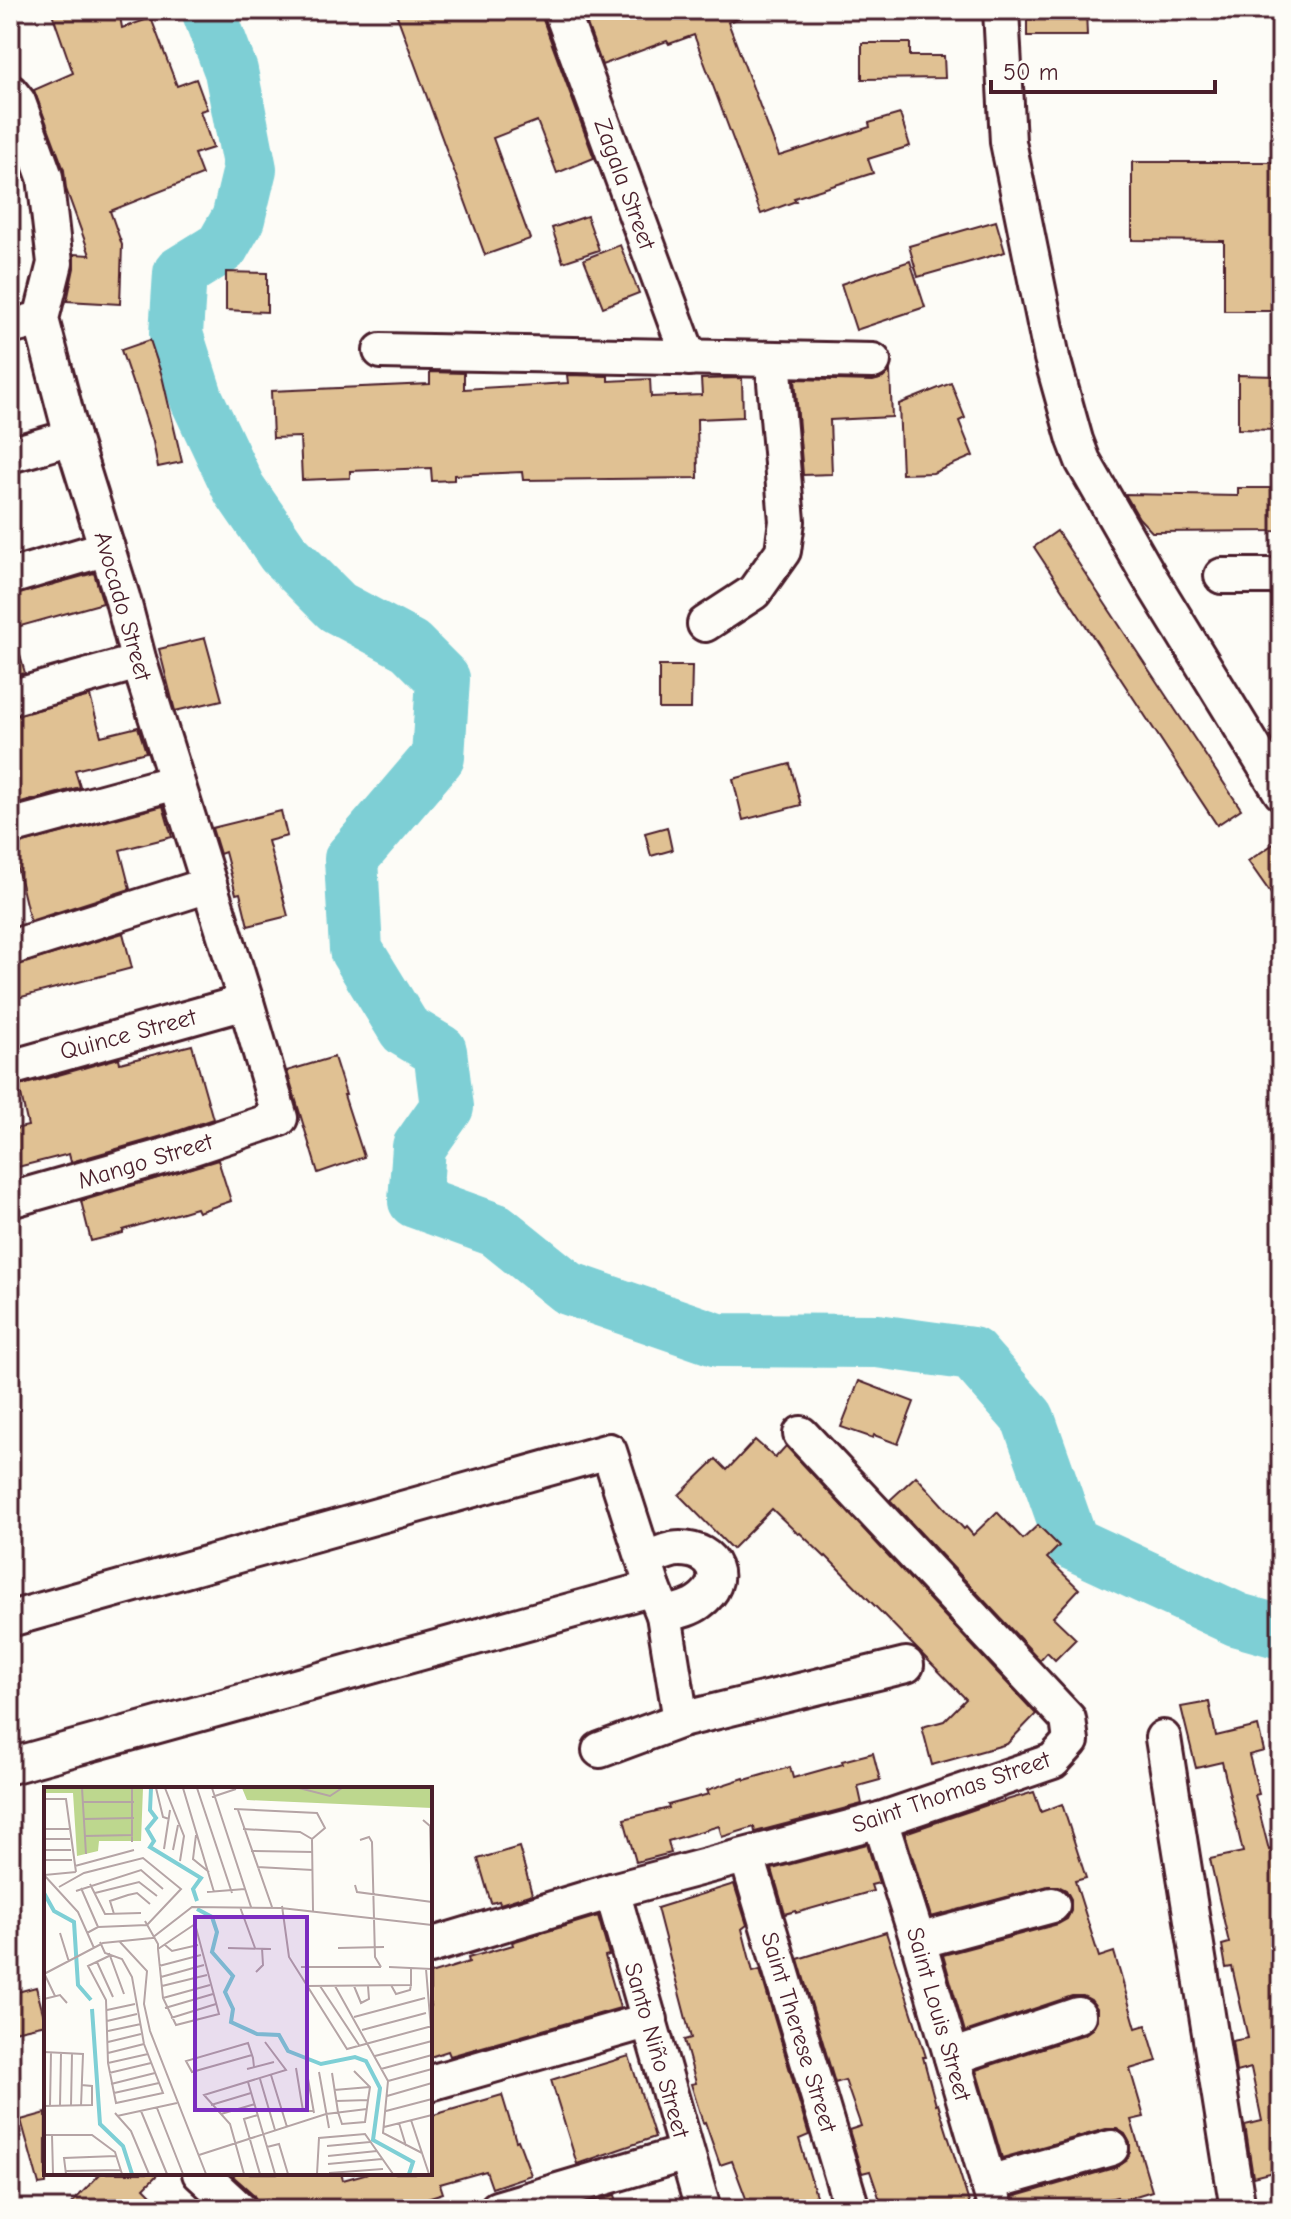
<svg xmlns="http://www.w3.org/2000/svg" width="1291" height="2219" viewBox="0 0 1291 2219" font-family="'Comic Neue',sans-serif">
	<rect width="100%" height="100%" fill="#fdfcf7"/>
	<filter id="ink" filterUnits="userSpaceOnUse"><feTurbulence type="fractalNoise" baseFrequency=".0125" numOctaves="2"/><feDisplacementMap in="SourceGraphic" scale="16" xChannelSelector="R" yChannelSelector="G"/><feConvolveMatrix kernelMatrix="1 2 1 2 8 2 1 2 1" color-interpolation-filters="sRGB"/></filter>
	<g filter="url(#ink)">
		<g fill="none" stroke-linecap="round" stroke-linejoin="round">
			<polyline stroke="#7ecfd5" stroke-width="54" points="208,10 231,71 250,169 238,219 222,247 180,273 176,334 197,400 239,489 283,553 337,607 410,646 443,679 438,757 351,859 356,950 405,1030 440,1051 447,1107 419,1147 415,1201 496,1230 568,1288 718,1340 877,1341 972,1354 1028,1418 1072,1543 1238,1620 1281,1632"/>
		</g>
		<g fill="#e0c193" stroke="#4a1f2b" stroke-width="2">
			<polygon points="51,10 119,10 122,28 151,18 177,86 196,79 207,109 200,111 213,148 194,154 202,175 110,211 122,245 120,304 67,301 74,268 74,254 90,255 66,189 64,170 34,90 73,73"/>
			<polygon points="395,10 542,10 542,17 594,158 557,173 537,121 493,138 530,239 485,255"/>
			<polygon points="582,10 753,10 754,12 728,22 779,156 870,127 869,123 900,114 910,146 868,159 873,173 794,198 796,201 761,214 694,35 669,44 667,41 602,65"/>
			<polygon points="1027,10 1086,10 1087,36 1027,36"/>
			<polygon points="862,43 910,43 910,56 944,56 945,78 862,79"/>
			<polygon points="1132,162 1281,162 1281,311 1224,311 1224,241 1132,240"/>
			<polygon points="587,216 599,250 563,262 552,228"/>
			<polygon points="996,221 1005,252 918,277 909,246"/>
			<polygon points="620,245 639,293 603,307 584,259"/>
			<polygon points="910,261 925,307 856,330 841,284"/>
			<polygon points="226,272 267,273 267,312 226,310"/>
			<polygon points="150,340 162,376 182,462 158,467 153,442 135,385 133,385 121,350"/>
			<polygon points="890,371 892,417 830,420 832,474 803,475 795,379 873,381 883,378"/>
			<polygon points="430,372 464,373 464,389 568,383 567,375 608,376 608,381 650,379 651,397 702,395 701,379 742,378 743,417 697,419 698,478 523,480 522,472 454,475 454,480 432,481 431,468 350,471 350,478 302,480 300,437 273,438 271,391 430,384"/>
			<polygon points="1238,375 1277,376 1276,430 1238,429"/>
			<polygon points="951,383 965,418 959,421 973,456 933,473 902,474 899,404"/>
			<polygon points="1238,488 1281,488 1281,531 1152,532 1139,518 1125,494 1238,496"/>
			<polygon points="1057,531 1241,809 1217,825 1034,547"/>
			<polygon points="94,573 103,603 10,629 10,596"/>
			<polygon points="205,638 222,700 175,711 159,649"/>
			<polygon points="17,645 25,673 10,677 10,646"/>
			<polygon points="659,666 692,666 691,709 659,709"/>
			<polygon points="90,696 101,736 138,727 146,752 75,770 80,787 10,806 10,717"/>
			<polygon points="790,764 801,805 743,820 733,779"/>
			<polygon points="163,806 172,837 120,850 130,889 30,921 12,846"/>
			<polygon points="281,811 287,836 268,841 288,916 248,926 240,893 236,894 225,852 220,854 212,828"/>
			<polygon points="667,827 672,850 651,856 645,833"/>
			<polygon points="1281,839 1281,908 1248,861"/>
			<polygon points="123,933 132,968 10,1000 10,967"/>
			<polygon points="192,1045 213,1119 166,1135 71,1162 69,1154 10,1169 10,1130 28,1126 19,1086 119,1058 120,1063"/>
			<polygon points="334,1057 346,1095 344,1095 364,1157 318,1173 287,1071"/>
			<polygon points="218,1160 231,1201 198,1212 196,1208 123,1230 123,1233 91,1241 81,1201"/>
			<polygon points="859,1381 914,1402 898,1444 874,1435 873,1438 841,1427"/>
			<polygon points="755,1440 775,1458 786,1446 1036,1714 1007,1744 932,1765 922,1727 944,1721 966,1699 826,1556 825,1557 800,1533 798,1534 772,1509 732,1549 679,1495 716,1459 727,1470"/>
			<polygon points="916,1476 964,1529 966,1527 973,1535 997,1512 1023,1539 1038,1525 1059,1546 1047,1558 1079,1589 1053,1617 1076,1639 1055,1660 1047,1652 1040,1660 890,1500"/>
			<polygon points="1209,1702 1216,1736 1258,1726 1264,1751 1249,1755 1259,1794 1255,1795 1269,1850 1281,1847 1281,1871 1275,1872 1281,1900 1281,2170 1253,2177 1245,2125 1262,2121 1251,2068 1236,2072 1232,2041 1248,2038 1232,1967 1226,1968 1222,1945 1229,1943 1210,1859 1243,1852 1222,1762 1196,1768 1181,1707"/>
			<polygon points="873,1753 880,1780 858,1786 862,1804 755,1832 754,1827 722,1837 719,1826 668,1841 671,1853 636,1862 624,1819 669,1808 668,1805 709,1794 707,1790 744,1778 745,1780 790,1767 793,1778 843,1764 842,1761"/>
			<polygon points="1034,1792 1041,1812 1062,1804 1086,1878 1075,1881 1099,1957 1114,1952 1136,2028 1146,2025 1157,2061 1130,2069 1144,2117 1131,2120 1152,2191 1119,2201 1117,2197 1072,2209 1015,2209 1013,2197 1117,2167 1126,2161 1130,2152 1130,2143 1125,2134 1117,2129 1106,2129 1002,2158 976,2070 1085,2034 1092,2029 1097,2020 1097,2008 1091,2000 1083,1996 1072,1996 965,2032 943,1955 1058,1924 1067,1919 1071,1911 1071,1899 1066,1890 1058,1886 1048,1886 931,1917 905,1833 990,1804 990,1805"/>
			<polygon points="867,1844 879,1883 871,1885 873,1891 796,1913 796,1911 785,1914 772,1869"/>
			<polygon points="519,1847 532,1894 500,1904 499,1901 491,1903 478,1859"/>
			<polygon points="734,1884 747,1925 742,1929 753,1972 760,1970 809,2135 799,2139 820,2209 750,2209 732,2161 720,2165 705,2122 703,2123 691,2084 696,2083 684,2040 691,2038 657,1908"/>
			<polygon points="598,1916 609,1955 605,1956 620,2008 450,2056 448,2051 430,2057 430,1974 469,1962 468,1958 513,1945 512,1942"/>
			<polygon points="886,1932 926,2057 923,2057 936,2105 938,2104 971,2209 883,2209 870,2171 862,2173 849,2130 861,2126 845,2080 835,2083 798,1959"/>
			<polygon points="36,1987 46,2024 14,2031 10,2015 10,1994"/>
			<polygon points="629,2056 655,2137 577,2164 551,2080"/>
			<polygon points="502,2095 516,2141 518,2140 531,2175 492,2188 486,2171 440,2184 443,2193 392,2209 270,2209 267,2199 257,2201 253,2194 234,2177 233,2173 341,2173 343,2180 368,2173 430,2173 430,2116"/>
			<polygon points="46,2113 46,2184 39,2185 21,2120"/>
			<polygon points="101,2173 159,2173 144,2188 165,2209 66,2209"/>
			<polygon points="615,2195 619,2209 591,2209 589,2203"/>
		</g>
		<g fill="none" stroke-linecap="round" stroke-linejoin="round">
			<g stroke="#4a1f2b" stroke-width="40">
				<g id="minor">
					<polyline points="561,10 689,358"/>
					<polyline points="1001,10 1008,142 1052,358 1075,440 1083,461 1150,578 1281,792"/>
					<polyline points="10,92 18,102 45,177 55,263 41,319 72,437 122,597 139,662 246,1002 280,1118 172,1154 10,1200"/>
					<polyline points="10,327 41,319"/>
					<polyline points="381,351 873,361"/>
					<polyline points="10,455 72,437"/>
					<polyline points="1222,576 1281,576"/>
					<polyline points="10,577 107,548"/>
					<polyline points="705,624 754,592 783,551 787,521 773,359"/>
					<polyline points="10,698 139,662"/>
					<polyline points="10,827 176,782"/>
					<polyline points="10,948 209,885"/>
					<polyline points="10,1068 246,1002"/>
					<path d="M645,1560c11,-4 23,-11 35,-11 35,0 49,32 19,53 -9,7 -24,10 -35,13"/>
					<polyline points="10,1619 609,1451 653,1588 664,1615 681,1720"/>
					<polyline points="1163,1738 1238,2209"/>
					<polyline points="600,1750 681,1720 906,1665"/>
					<polyline points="10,1766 653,1588"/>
					<polyline points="880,1820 918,1941 996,2209"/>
					<polyline points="747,1856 852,2209"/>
					<polyline points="612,1891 703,2209"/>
					<polyline points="918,1941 1052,1905"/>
					<polyline points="430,1946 612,1891 880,1820 1053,1761 1071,1741 1068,1719 801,1434"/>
					<polyline points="952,2057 1078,2015"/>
					<polyline points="430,2083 650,2020"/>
					<polyline points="200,2173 239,2209"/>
					<polyline points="988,2183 1111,2148"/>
					<polyline points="497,2209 686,2153"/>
				</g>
			</g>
			<use href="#minor" stroke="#fdfcf7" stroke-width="34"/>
		</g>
	</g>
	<g text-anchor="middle" stroke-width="6" stroke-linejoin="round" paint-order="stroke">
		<g font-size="24" fill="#4a1f2b" stroke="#fdfcf7">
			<text transform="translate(625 184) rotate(70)" y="8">Zagala Street</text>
			<text transform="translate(123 606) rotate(74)" y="8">Avocado Street</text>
			<text transform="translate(128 1034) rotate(-15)" y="8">Quince Street</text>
			<text transform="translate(145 1161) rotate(-17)" y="8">Mango Street</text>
			<text transform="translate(951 1792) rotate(-19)" y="8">Saint Thomas Street</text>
			<text transform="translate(939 2014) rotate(74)" y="8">Saint Louis Street</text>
			<text transform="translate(799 2032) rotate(73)" y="8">Saint Therese Street</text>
			<text transform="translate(657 2050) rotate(74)" y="8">Santo Niño Street</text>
		</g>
	</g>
	<g transform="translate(44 1787)">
		<rect width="388" height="388" fill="#fdfcf7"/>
		<path d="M0,1h99l-2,53h-42l-1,10 -21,5 -4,-63h-29zM198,1h190v20l-185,-8z" fill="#bdd78e"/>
		<path fill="none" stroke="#7ecfd5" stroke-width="4" d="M107,1l-1,22 6,8 -9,11 7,12 -4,6 51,31 -8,11 4,12M0,106l10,18 20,11 4,63 13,15M153,122l15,8 5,15 -5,20 21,24 -8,16 8,17 -2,13 26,12 22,1 9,16 33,13 34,-7 11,4 14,27 -7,52 40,22 -4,12M48,222l8,115 23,22 9,28"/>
		<path fill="none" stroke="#b5a4a5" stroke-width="2" d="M38,1l4,66M88,1v54M112,1l7,29 6,2M121,1l19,48 -4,25M139,1l31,104M153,1l35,105M168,1l39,119M255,1l31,8 12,-8M168,10l24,-8M0,12h22l10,73M38,15h52M190,22l83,4 8,15 -13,11M194,23l34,97M39,32l51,-1M379,33l7,6 2,77M0,42h25M199,42l57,3 12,7 1,72M152,48l-3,24 16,13M40,49l49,-1M0,52h26M316,53l9,-3 3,5 3,115 6,10M120,62l6,-39M0,63h27M129,63l5,-25M207,64l62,1M0,73h28M31,79l59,-16M213,80l56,3M32,85l-32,3 34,37 16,36M46,97l15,30 36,-1M311,98l2,7 75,10M15,100l25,-14 59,-15 38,31 -34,36 -49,2 -11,6M37,101l17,39M32,104l65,-21 22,19M163,105l38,-3M51,106l44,-11 18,14M238,119l7,51 58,92 85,-23M196,120l15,41M70,127l-4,-13 18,-6 9,-2 13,11M101,134l13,23v5l5,49 13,27 43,-11 -24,-90 -37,25M16,146l9,29M56,155l5,11 17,6 10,18 12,67 19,49 -47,10 -8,-40 -2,-63 -18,-34 21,-10M76,155l27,29 -3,33 6,27 56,143M121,158l7,6 26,-6M184,161l43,1M294,161l46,-1M65,166l15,41M53,175l16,35M115,179l42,-11M257,180h80M345,180l43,2M382,182l6,72M212,185l7,-7 -1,-17M0,186l11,23M0,187l59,-31 49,-5 40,-31 89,1 151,17M117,190l43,-12M347,198l5,9 14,-4 1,-5M118,199l45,-11M262,199l105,-1v-16M276,199l39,59M291,199l53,95 -5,52 39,20M310,199l7,17 8,-4 -1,-13M119,211l47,-13M0,212l16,-4 7,8M121,221l48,-14M63,223l28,-6M310,230l71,-19M127,231l45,-14M63,234l30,-7M318,243l64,-17M64,244l33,-7M64,255l33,-8M0,265l39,2 -2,52M64,266l36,-9M208,268l-60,17 -6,-11 62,-18 5,15 1,9M331,269l57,-15M64,276l40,-9M252,281l7,43h11M203,282l27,-7M337,282l51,-14M310,284l16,16 -2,13M275,285l10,56M65,286l42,-10M263,286l7,40M288,286l6,39 4,12 23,-2 3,-22 -32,1M227,288l16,52M216,292l15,51M344,294l44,-12M204,295l27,92M67,297l44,-11M290,303l36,-3M70,306l45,-10M343,309l45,-13M167,318l40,-12M0,319l48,-1v-19l-11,-1M6,319l1,-54M16,319l1,-53M27,319l1,-53M113,321l26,66M97,324l26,63M342,324l46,-12M71,326l16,18 18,43M177,327l34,-10M214,328l-14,4 16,55M73,329l60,-13M367,333l18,54M355,336l7,23M340,340l48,-12M0,348h48l23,17 7,22M8,348l1,39M283,359l43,-4M223,360l12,-3 9,30M155,368l127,-41 41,-5M284,369l49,-5M284,377l54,-5M22,384l55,-1M285,386l54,-4M22,387l-2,-16 52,-2M200,387l-14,-50 -26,-29 82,-25 -21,-28M273,387l2,-36 46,-4 28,40"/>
		<path fill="#7b2cbf" fill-opacity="0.15" stroke="#7b2cbf" stroke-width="4" d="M151,130h112v193h-112z"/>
		<rect width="388" height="388" fill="none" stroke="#4a1f2b" stroke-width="4"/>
	</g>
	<rect width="1291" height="2219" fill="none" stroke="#fdfcf7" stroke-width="40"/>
	<rect x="20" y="20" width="1251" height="2179" fill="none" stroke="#4a1f2b" stroke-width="3" filter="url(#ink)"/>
	<path d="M991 80v12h224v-12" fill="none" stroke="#4a1f2b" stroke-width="4"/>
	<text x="1003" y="80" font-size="24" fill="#4a1f2b" stroke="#fdfcf7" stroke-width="6" paint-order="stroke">50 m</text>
</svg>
